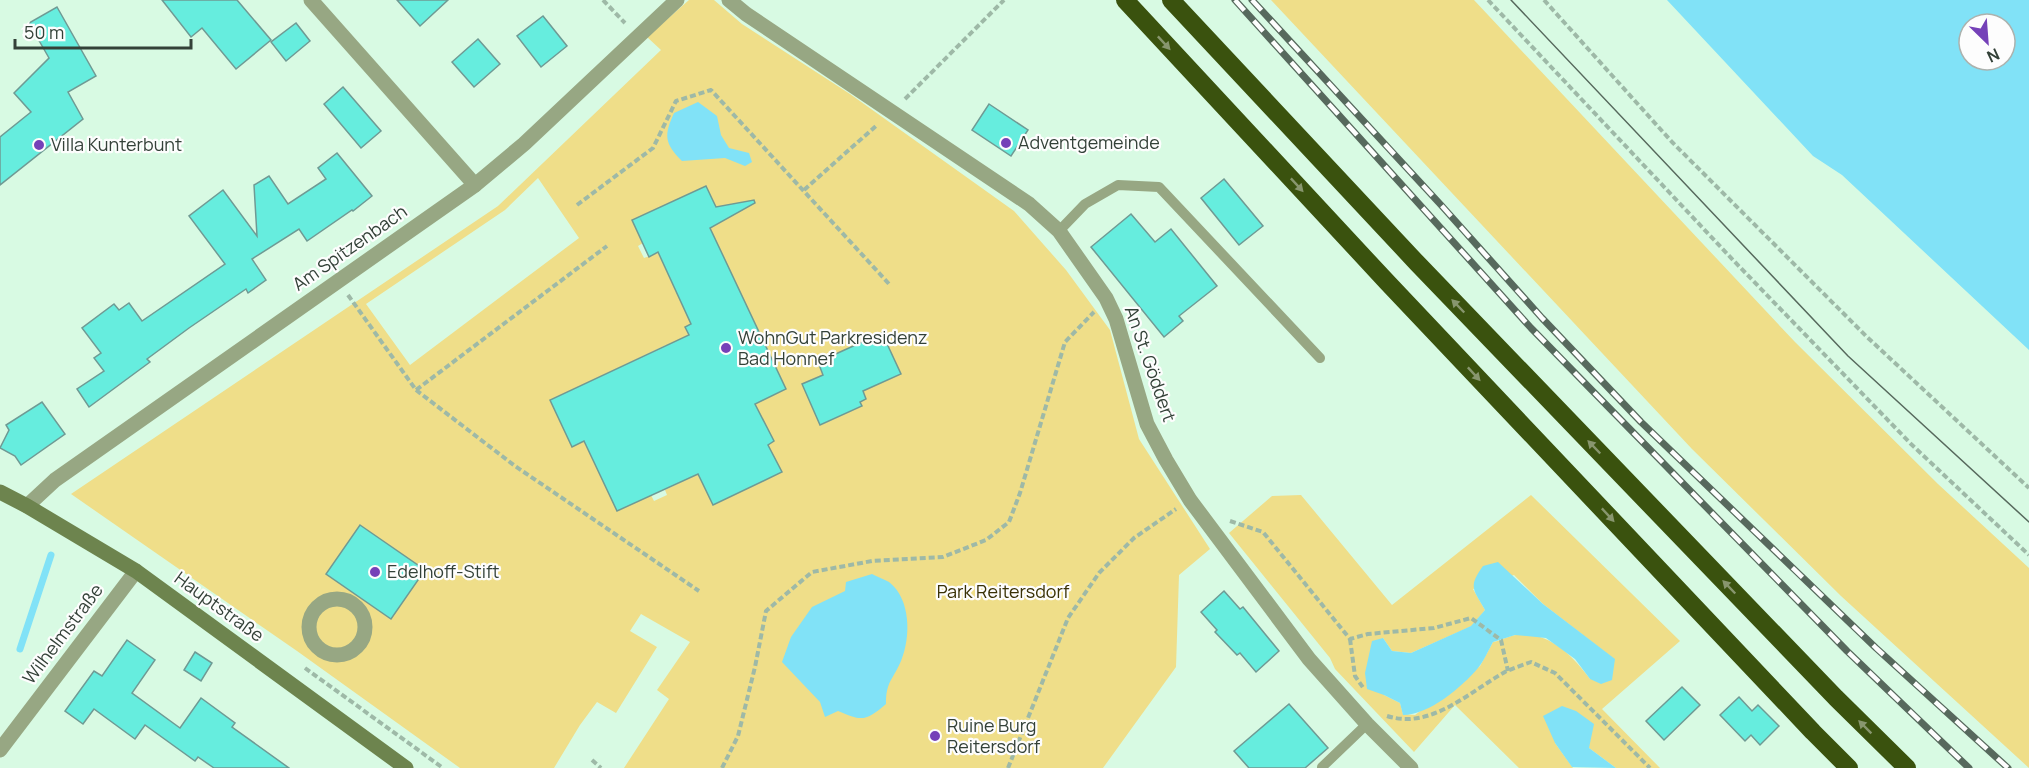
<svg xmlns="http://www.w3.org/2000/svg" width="2029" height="768" viewBox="0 0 2029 768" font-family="Manrope,sans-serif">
	<rect width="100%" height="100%" fill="#d8fae3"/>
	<g fill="#efde89" fill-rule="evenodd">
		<path d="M689,0h25l28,24 108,70 164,117 52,59 44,60 29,109 71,110 -31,26 -3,92 -73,101h-479l45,-69 -12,-9 33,-48 -49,-28 -11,17 27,16 -41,66 -19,-11 -17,23 -26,43h-94l-163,-117 -226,-157 427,-288 163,-156 -14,-13zM538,178l41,60 -169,127 -44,-61 139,-94zM720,206l6,13 -16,9 76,161 -31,15 13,41 13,27 -83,2 -33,16 2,5 -13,6 -3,-6 -67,-54 -12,6 -21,-47 115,-55 27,-1 -8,-16 6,-4 -33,-71 -14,5 -6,-12 5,-3 -9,-19 2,-6zM882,333l19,41 -38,17 3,7 -6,4 2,4 -41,19 -19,-41 21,-9 -5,-13zM360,525l65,45 -34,49 -65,-45z"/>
		<polygon points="1271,0 1474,0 1795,342 1938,484 2029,568 2029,768 1841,596 1692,449"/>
		<path d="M1301,495l91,110 139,-110 149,146 -78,68 58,59h-44l-27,-20 -34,-5 18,25h-54l-64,-63 -41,47 -79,-83 -5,-11 -101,-125 43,-37zM1514,575l29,29 71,55 -24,20c-18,-24 -41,-48 -74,-44 -8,1 -16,6 -23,7l-13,24 -65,49 -12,-1 -3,-11 -16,-8 -1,-57 9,13 19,2 61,-27 13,-16 -12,-21z"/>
	</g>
	<g fill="#81e2f7" fill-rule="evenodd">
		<path d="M1667,0h362v350l-187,-175 -29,-19zM1969,24h36v36h-36z"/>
		<path d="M698,102l19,14 4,19 8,13 20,5 3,9 -7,4 -20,-8 -43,3c-18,-18 -18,-26 -8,-48z"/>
		<path d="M1498,562l45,42 72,55 -3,21 -11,4 -11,-5 -15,-20 -29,-21 -31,-3 -22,7c-5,9 -9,19 -15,26 -16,19 -49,47 -75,47l-3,-12 -16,-8 -17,-6 -2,-16 7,-32 11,-3 9,13 19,2 60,-27 14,-16c-12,-21 -17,-23 -2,-44z"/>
		<path d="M872,574c5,3 12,5 17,8 22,17 22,55 12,79 -8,19 -15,20 -15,43 -21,18 -24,17 -48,7l-13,6 -5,-15 -38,-40 9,-25 21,-30 33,-16 1,-9z"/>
		<polygon points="1562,706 1576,711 1594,724 1589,748 1616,768 1572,767 1555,743 1543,716"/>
	</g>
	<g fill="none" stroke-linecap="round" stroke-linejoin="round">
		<polyline stroke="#81e2f7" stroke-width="7" points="20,649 51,555"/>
	</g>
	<g fill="#66edde" stroke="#6f9a94" stroke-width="1.5">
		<polygon points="162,0 237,0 271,40 236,69 202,28 191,37"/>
		<polygon points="397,0 448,0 420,26"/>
		<polygon points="57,7 96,76 68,92 83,119 0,185 0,137 31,112 14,93 49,58 29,23"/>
		<polygon points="543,16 567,46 541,67 517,36"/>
		<polygon points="296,23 310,41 286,61 271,42"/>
		<polygon points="478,39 500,64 474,87 452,62"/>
		<polygon points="343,87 381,131 361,148 324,104"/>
		<polygon points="989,104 1028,130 1011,156 972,130"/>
		<polygon points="337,153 372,196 353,211 352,210 307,241 299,229 252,259 266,280 248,293 246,289 189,328 147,359 150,362 89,407 77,389 104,371 94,358 101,353 82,328 114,304 119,310 129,303 142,321 225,264 189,216 223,190 257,236 254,185 269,176 288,204 326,179 318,168"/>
		<polygon points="1224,179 1263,226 1239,245 1201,198"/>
		<polygon points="706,186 716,207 754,200 755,203 710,228 786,389 755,404 774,441 768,445 782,472 713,505 698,474 617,511 584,441 572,447 550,400 689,335 685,327 691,324 658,252 649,257 632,220"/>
		<polygon points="1131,214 1155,242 1171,229 1217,286 1179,316 1183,321 1164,337 1091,247"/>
		<polygon points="882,333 901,374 863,391 866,399 860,402 862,406 820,425 802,384 823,375 818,362"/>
		<polygon points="42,402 65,434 21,465 15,456 0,448 9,430 6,425"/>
		<polygon points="360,525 425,570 391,619 326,574"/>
		<polygon points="1224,591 1240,609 1243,607 1279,651 1256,672 1240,653 1237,655 1215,632 1217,630 1201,612"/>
		<polygon points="127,640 155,660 132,693 180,728 201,698 235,723 232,727 289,768 214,768 198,757 195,761 145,725 135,739 94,709 83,724 65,711 94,671 102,676"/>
		<polygon points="195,652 212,663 201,681 184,670"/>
		<polygon points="1682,687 1700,705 1664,740 1646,721"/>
		<polygon points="1739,697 1752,711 1758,705 1779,726 1760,745 1751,735 1745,741 1720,715"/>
		<polygon points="1289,704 1328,748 1305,768 1249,768 1234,751"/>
	</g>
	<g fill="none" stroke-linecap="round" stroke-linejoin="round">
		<g stroke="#9eb9a7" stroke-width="4" stroke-dasharray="6 3" stroke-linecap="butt">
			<polyline points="603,0 625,23"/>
			<polyline points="1488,0 1733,260 1911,444 2029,555"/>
			<polyline points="1544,0 1672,142 1866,336 2029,488"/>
			<polyline points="905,99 1004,0"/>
			<polyline points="804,190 877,125"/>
			<polyline points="577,205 653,148 676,101 711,90 890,285"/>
			<polyline points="348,295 416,390 607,246"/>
			<polyline points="416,390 515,466 699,591"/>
			<polyline points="1230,521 1263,532 1350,639 1368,634 1434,628 1471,618 1501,640 1508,671"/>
			<polyline points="1350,639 1355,676 1364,689"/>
			<polyline points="305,668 443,768"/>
			<path d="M1387,716c44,14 82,-24 118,-44 8,-4 18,-7 26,-10l24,11 95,95"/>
			<polyline points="592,760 601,768"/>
			<polyline points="722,768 738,736 755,667 766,611 812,572 872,561 943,557 986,540 1009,522 1020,493 1065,342 1094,312"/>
			<polyline points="1008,768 1068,618 1099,573 1134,538 1176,509"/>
		</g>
		<g stroke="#97a783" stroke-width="10">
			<polyline points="1059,231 1085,204 1118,185 1159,187 1320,358"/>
			<polyline points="1322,767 1367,724"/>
		</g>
		<g stroke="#97a783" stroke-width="15">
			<polyline points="311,0 475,185"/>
			<polyline points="729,0 746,14 1029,204 1059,231 1106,298 1116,319 1147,424 1166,460 1190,500 1309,659 1367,724 1411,768"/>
			<polyline points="27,506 55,480 475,185 524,144 677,0"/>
			<circle cx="337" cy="627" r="28"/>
			<polyline points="0,750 136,571"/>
		</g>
		<polyline stroke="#6d844e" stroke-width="15" points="0,492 27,506 136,571 406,768"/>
		<g stroke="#3a520e" stroke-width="18">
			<polyline points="1125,0 1387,282 1813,732 1849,768"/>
			<polyline points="1171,0 1417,263 1836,698 1907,768"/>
		</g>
		<polyline stroke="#57695d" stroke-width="1.5" points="1511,0 1848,356 2029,522"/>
		<g stroke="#57695d" stroke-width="7">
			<g id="rail">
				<polyline points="1235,0 1531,328 1847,651 1969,768"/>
				<polyline points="1252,0 1441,205 1542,318 1641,422 1876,648 2008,768"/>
			</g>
		</g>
		<use href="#rail" stroke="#fdfdfd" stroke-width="4.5" stroke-dasharray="14" stroke-linecap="butt"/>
	</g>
	<defs><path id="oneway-solid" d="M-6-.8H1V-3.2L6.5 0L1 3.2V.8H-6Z" transform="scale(1.5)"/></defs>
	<g fill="#88966e">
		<use href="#oneway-solid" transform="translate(1164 43) rotate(47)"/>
		<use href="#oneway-solid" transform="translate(1297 185) rotate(47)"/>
		<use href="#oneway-solid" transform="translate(1458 306) rotate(-134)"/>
		<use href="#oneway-solid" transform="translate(1474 374) rotate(47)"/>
		<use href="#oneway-solid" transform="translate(1594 447) rotate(-134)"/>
		<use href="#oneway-solid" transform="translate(1608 515) rotate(47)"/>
		<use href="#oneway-solid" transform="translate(1729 587) rotate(-134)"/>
		<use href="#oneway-solid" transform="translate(1865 727) rotate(-135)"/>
	</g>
	<g fill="#7541b8" stroke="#fdfdfd" stroke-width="2">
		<circle cx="1006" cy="143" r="6"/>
		<circle cx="39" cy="145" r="6"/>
		<circle cx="726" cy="348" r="6"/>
		<circle cx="375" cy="572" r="6"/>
		<circle cx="935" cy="736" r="6"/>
	</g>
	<g text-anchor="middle" stroke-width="4.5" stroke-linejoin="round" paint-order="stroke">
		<g font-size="18" fill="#334138" stroke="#fdfdfd" text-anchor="start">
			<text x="1018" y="149">Adventgemeinde</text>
			<text x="51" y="151">Villa Kunterbunt</text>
			<text x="738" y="344">WohnGut Parkresidenz<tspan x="738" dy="21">Bad Honnef</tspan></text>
			<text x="387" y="578">Edelhoff-Stift</text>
			<text x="947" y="732">Ruine Burg<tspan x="947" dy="21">Reitersdorf</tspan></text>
		</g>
		<g font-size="18" fill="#334138" stroke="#fdfdfd">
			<text transform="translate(350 248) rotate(-35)" y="6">Am Spitzenbach</text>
			<text transform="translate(1150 364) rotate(71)" y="6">An St. Göddert</text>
			<text transform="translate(219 607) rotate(36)" y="6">Hauptstraße</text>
			<text transform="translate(63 634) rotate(-53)" y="6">Wilhelmstraße</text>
		</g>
		<g font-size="18" fill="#393106" stroke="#fdfdfd">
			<text x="1003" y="598">Park Reitersdorf</text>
		</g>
	</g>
	<g transform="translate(1987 42) rotate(155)"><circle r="28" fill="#fdfdfd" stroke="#acb2ae" stroke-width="1.5"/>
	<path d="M0-4.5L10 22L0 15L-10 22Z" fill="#7541b8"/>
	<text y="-9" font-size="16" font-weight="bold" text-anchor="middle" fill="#334138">N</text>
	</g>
	<path d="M15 39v9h176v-9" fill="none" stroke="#334138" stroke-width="3"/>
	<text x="24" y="39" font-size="18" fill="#334138" stroke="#fdfdfd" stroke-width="4.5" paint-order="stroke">50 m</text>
</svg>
